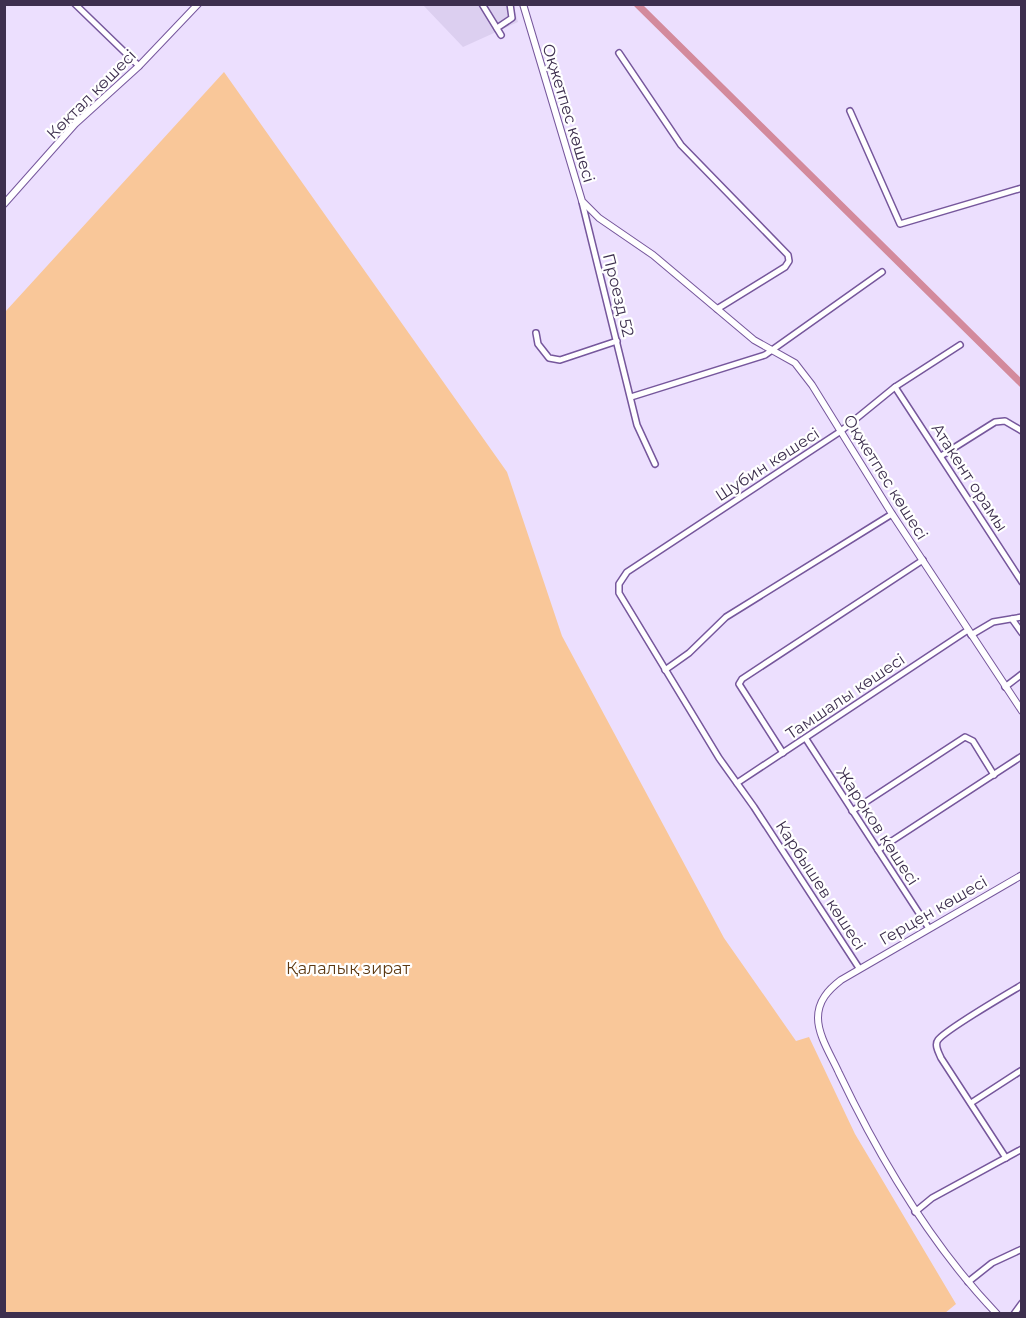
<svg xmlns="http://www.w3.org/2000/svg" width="1026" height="1318" viewBox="0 0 1026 1318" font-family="Montserrat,sans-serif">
	<rect width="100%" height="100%" fill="#ecdffe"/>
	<polygon fill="#dccff0" points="423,5 513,5 518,22 463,47"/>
	<polygon fill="#f9c799" points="224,72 507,472 562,636 724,938 796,1041 809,1037 855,1134 956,1304 945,1313 5,1313 5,312"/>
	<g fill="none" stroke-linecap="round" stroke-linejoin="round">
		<polyline stroke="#d38a9c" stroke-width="7" points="637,4 1022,384"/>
		<g stroke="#76579c" stroke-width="8">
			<g id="minor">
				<polyline points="75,4 139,66"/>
				<polyline points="482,4 501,35"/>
				<polyline points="497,28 512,18 510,4"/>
				<polyline points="619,53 681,145 788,255 789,261 785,267 717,309"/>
				<polyline points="850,111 900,224 1022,188"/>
				<polyline points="582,202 637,425 655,464"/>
				<polyline points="536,333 538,344 549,358 560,360 617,341"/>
				<polyline points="895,387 1022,582"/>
				<polyline points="631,397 765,355 882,272"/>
				<polyline points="941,456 995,422 1005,421 1022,431"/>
				<polyline points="1012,619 1022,633"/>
				<polyline points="971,635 993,622 1022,617"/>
				<polyline points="665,670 689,653 726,617 892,514"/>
				<polyline points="1005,687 1022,674"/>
				<polyline points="806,739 928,927"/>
				<polyline points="783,753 739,684 742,679 923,560"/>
				<polyline points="737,783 968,630"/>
				<polyline points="852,811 965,737 973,741 994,775"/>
				<polyline points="878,850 1022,756"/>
				<polyline points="859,968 754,807 719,758 619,593 619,584 627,572 841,431 895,387 960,345"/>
				<polyline points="971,1103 1022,1070"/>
				<path d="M1006,1158l-65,-100c-2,-5 -7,-13 -3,-18 7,-10 69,-46 84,-55"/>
				<polyline points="915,1212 932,1198 1022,1149"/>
				<polyline points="968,1282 992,1263 1022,1249"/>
				<polyline points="1014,1314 1022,1303"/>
			</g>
		</g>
		<g stroke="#76579c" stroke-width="8">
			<g id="tertiary">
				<polyline points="523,4 582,201 599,218 653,255 754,340 795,363 812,385 892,514 1022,711"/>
				<polyline points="4,204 75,124 139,66 198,4"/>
				<path d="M997,1314c-67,-70 -117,-155 -158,-241 -7,-16 -21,-37 -21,-55 0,-17 10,-28 23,-38l181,-105"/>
			</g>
		</g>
		<use href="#minor" stroke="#fff" stroke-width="5"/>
		<use href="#tertiary" stroke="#fff" stroke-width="6"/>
	</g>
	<g text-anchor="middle" stroke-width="4.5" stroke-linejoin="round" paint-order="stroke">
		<g font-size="16" fill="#3d2f4e" stroke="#fff">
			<text transform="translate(91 94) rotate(-45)" y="6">Көктал көшесі</text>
			<text transform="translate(569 113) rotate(73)" y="6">Оқжетпес көшесі</text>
			<text transform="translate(619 295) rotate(76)" y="6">Проезд 52</text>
			<text transform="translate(767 464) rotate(-33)" y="6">Шубин көшесі</text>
			<text transform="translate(886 477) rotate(58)" y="6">Оқжетпес көшесі</text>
			<text transform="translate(970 477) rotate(57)" y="6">Атакент орамы</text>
			<text transform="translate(845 696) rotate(-34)" y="6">Тамшалы көшесі</text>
			<text transform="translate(878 826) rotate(57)" y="6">Жароков көшесі</text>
			<text transform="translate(821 885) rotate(57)" y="6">Карбышев көшесі</text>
			<text transform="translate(933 910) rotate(-30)" y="6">Герцен көшесі</text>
		</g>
		<g font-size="16" fill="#5d3912" stroke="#fff">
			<text x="348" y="974">Қалалық зират</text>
		</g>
	</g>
	<rect width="1026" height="1318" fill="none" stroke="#3d2f4e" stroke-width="12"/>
</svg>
